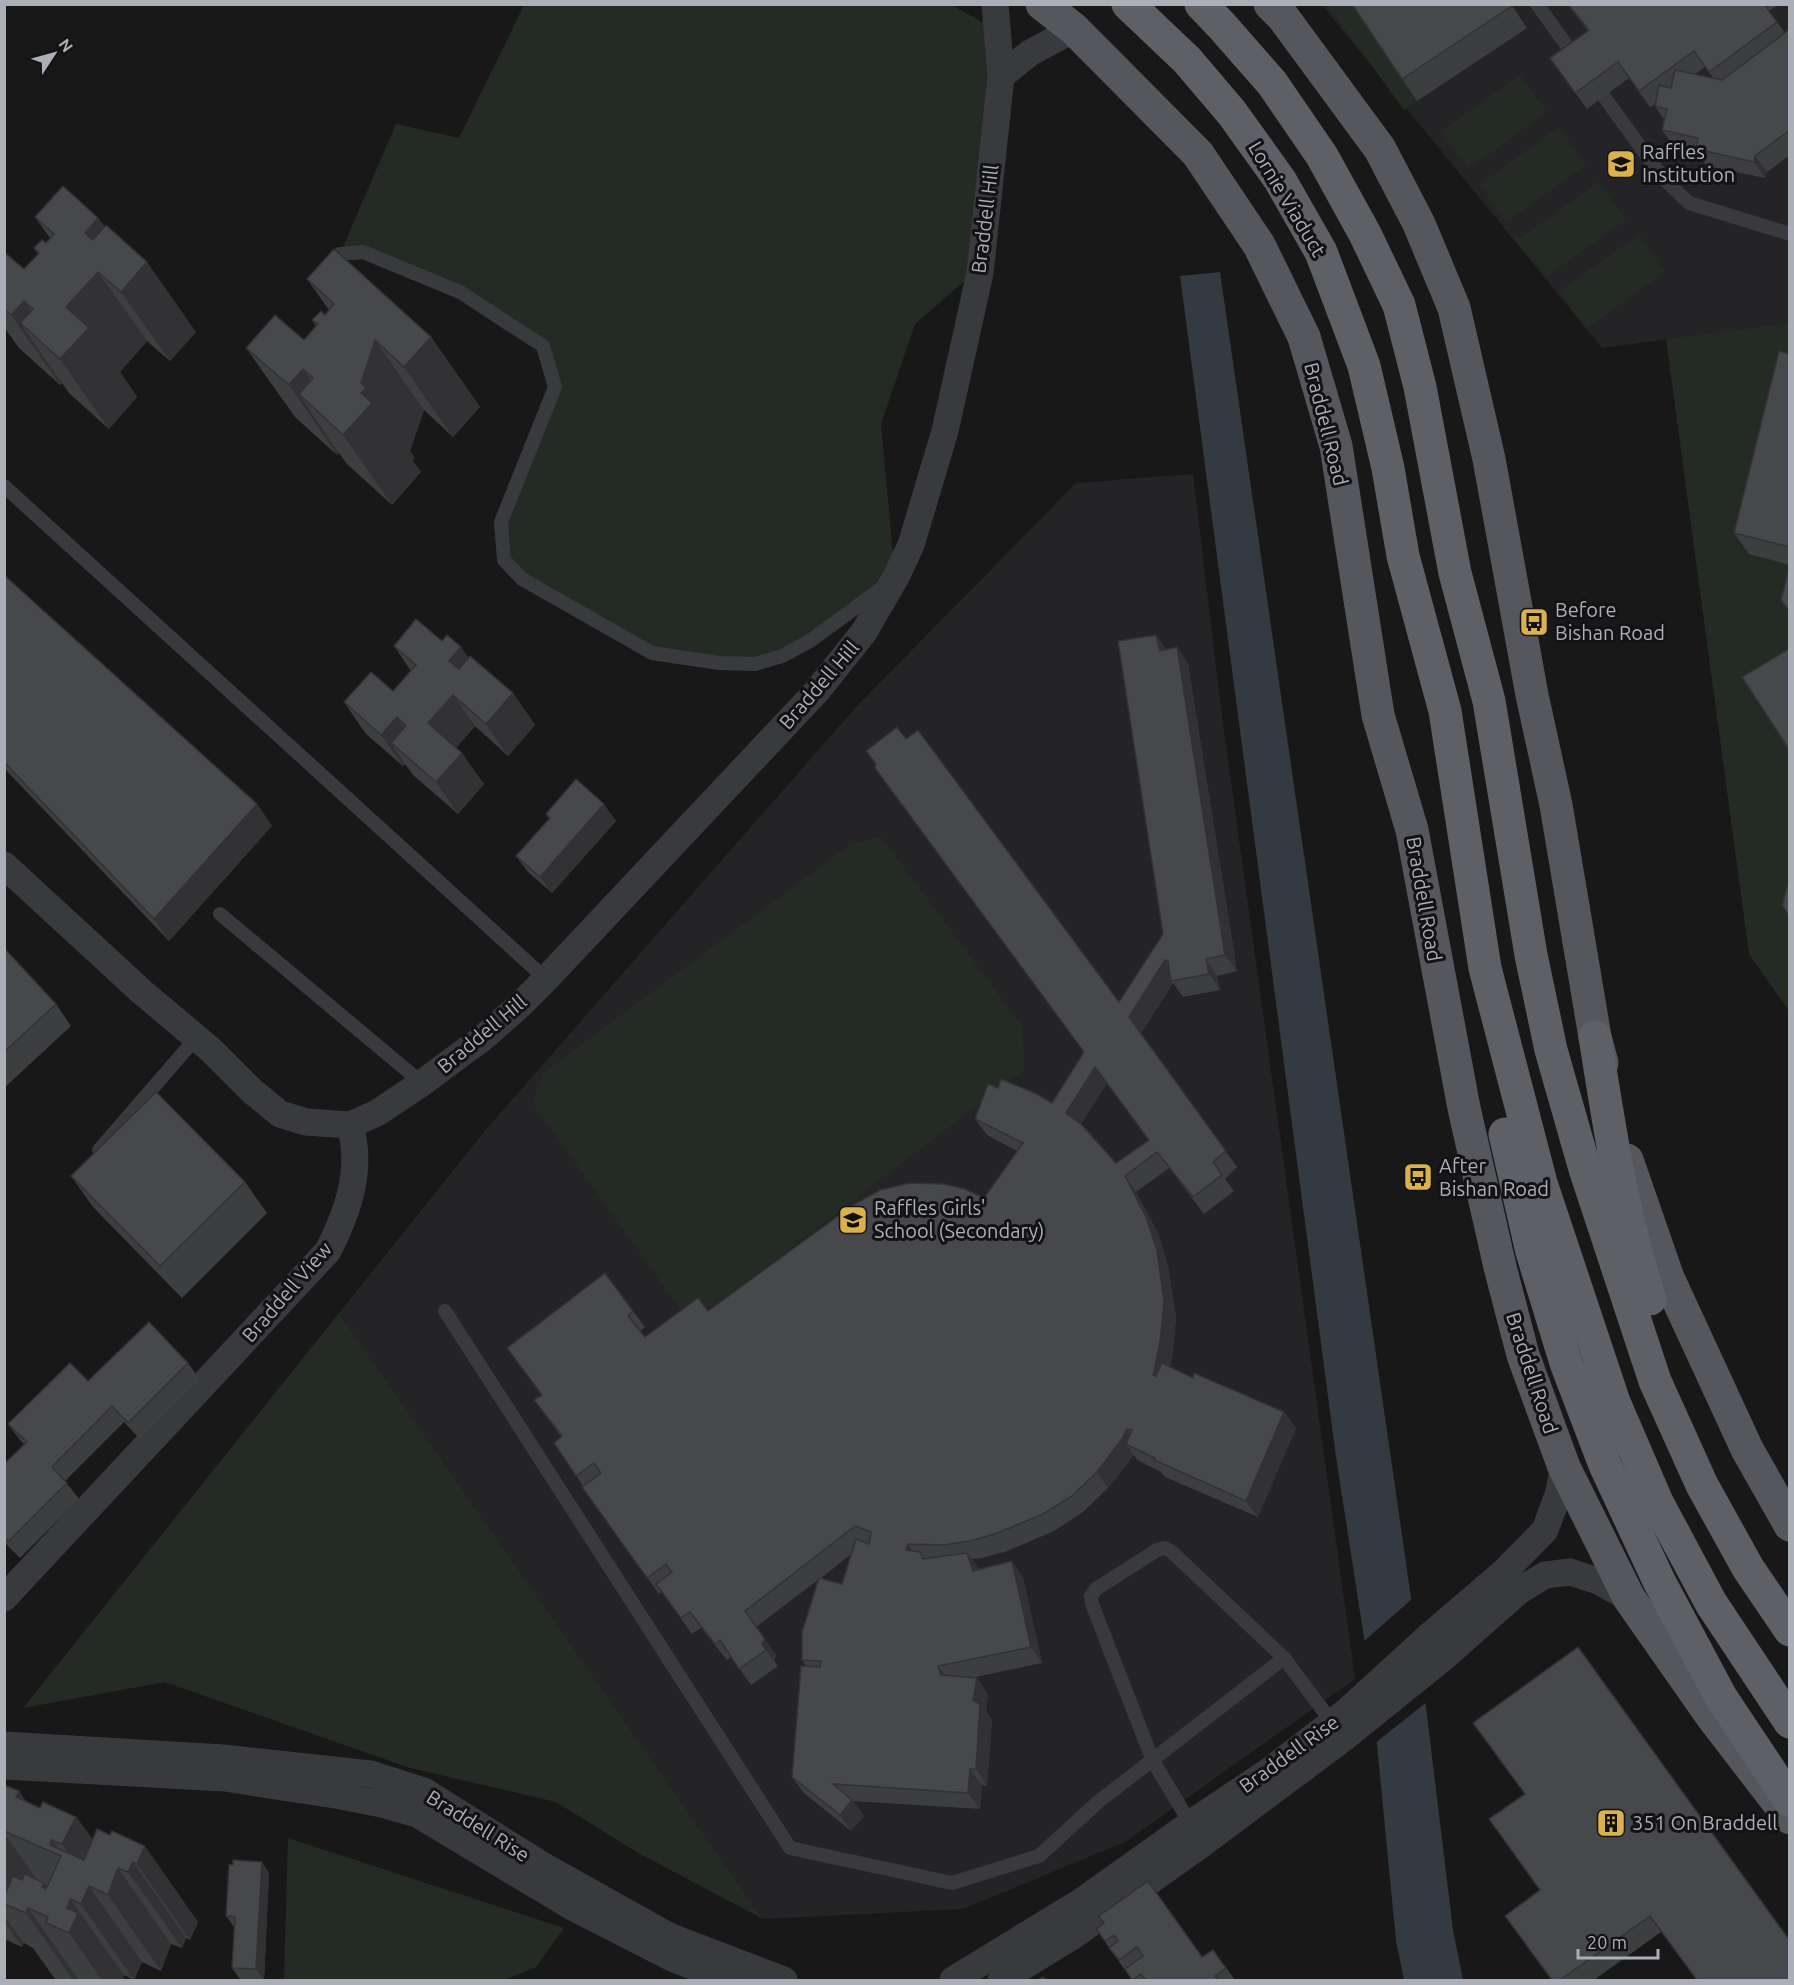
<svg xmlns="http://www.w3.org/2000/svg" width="1794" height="1985" viewBox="0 0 1794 1985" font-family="Ubuntu,sans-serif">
	<rect width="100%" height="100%" fill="#181819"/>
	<g fill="#242426">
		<polygon points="1322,5 1789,5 1789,323 1602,348"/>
		<polygon points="1193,474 1222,716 1355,1679 1125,1842 963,1909 763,1919 339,1313 488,1127 857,706 1076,483"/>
	</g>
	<g fill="#242b25">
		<polygon points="950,4 993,28 976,271 915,324 881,424 895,576 833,624 755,664 652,653 504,560 501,522 555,387 543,346 460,292 363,252 340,254 396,124 459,138 524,5"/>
		<polygon points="1328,5 1496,5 1515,31 1404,110"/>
		<polygon points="1520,75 1547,112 1468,169 1441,131"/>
		<polygon points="1559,127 1586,165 1506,222 1480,184"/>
		<polygon points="1599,182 1626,220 1547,276 1511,236 1520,238"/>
		<polygon points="1639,235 1665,272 1586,329 1559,291"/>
		<polygon points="1789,323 1789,1011 1749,954 1666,339"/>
		<polygon points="881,837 1023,1027 1024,1070 718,1303 686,1317 533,1104 542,1074 851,844"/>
		<polygon points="339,1313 763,1919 640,1854 556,1802 410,1768 165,1682 23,1708"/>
		<polygon points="288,1838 564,1928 536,1967 504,1980 284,1980"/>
	</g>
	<polygon fill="#333a41" points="1220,272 1422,1674 1453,1930 1463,1980 1404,1980 1396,1941 1371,1683 1336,1457 1180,276"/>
	<polygon fill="#181819" points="1413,1598 1428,1701 1374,1744 1362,1643"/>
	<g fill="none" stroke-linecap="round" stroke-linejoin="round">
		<g stroke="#393a3e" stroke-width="14">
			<polyline points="1537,4 1577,60"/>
			<polyline points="1594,83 1663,178 1689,203 1790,234"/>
			<polyline points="340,254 363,252 460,292 543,346 555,387 501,522 504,560 522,579 652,653 719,663 755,664 782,656 810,641 882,588"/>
			<polyline points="4,486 546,979"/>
			<polyline points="220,914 422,1083"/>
			<polyline points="99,1150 196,1038"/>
			<polyline points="445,1311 790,1848 952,1883 1039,1856 1098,1802 1284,1658"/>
			<polyline points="1193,1828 1153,1761 1092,1604 1091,1596 1096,1589 1157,1550 1165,1548 1172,1552 1284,1658 1334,1725"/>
		</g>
		<g stroke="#393a3e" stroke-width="27">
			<polyline points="1001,76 1030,53 1074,29"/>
			<polyline points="4,865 142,992 211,1050 252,1091 280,1114 306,1122 350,1125 377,1113 422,1083 484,1037 519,1006 546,979 817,691 864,632 896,577 911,545 945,431 980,273 1001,76 995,4"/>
			<path d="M4,1598l324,-347c20,-40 35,-80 22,-126"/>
			<polyline points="4,1745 223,1758 371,1774 424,1791 542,1865 669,1936 784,1980"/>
			<polyline points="4,1766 225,1778 335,1795 382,1804 417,1814 574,1908 674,1959 729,1980"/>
			<polyline points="953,1980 1082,1901 1190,1824 1269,1771 1347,1711 1428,1637 1505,1571 1545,1530 1558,1495 1564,1467"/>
			<polyline points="1001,1980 1073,1936 1202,1844 1344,1738 1443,1658 1519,1591 1545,1575 1570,1572 1598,1581 1629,1598"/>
		</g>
		<g stroke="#55575c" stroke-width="33">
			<polyline points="1042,4 1074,29 1198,154 1259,245 1304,337 1336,446 1378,715 1412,830 1464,1108 1500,1267 1523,1355 1564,1467 1629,1598 1713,1718 1790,1818"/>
			<polyline points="1270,4 1283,17 1380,149 1419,224 1454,308 1489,459 1532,695 1556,805 1595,1037 1602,1063"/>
			<polyline points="1627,1160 1668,1278 1747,1449 1790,1525"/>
		</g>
		<g stroke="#5e6065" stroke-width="33">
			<polyline points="1128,4 1187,60 1232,113 1280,180 1321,252 1364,366 1388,468 1403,556 1445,711 1485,968 1541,1183 1614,1402 1657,1502 1711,1603 1790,1722"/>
			<polyline points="1201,4 1222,26 1272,83 1322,156 1365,234 1399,305 1420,387 1455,573 1489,701 1531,955 1551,1050 1585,1169 1655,1381 1702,1485 1748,1568 1790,1630"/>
			<path d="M1595,1037c14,88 27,177 55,262"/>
			<polyline points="1505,1134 1532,1252 1566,1363 1605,1465 1659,1581 1721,1697 1790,1801"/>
		</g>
	</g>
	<g fill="#3d3e40" fill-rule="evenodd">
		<polygon points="1511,4 1527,28 1417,101 1402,79"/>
		<path d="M1567,4h212l-10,7 16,22 5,-4v126l-23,17 -2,6 -58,-12 -10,-14 -23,-5 -12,-17 2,-10 -9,-14v-2l-5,3 -21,-29 -42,31 -37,-51 38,-27zM1705,67l8,11 -18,-4z"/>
		<polygon points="35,217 98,218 105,227 196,332 170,361 147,341 120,372 137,397 109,429 69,393 62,383 60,385 19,348 4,327 4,252 24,269 38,254 34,248 46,243 50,238"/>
		<polygon points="307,279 431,337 480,407 453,437 424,410 410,451 415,458 412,460 421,472 392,505 347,464 339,453 337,455 295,417 246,348 304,340 316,326 312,320 325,315 329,310"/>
		<polygon points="1790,354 1790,565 1749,554 1734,533"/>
		<polygon points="4,575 257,804 272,826 169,941 4,768"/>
		<path d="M1156,635l10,14 11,-2 11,17 49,307 -20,5 3,14 -37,7 -10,-14 -32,50 96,134 -12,12 9,12 -30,23 -35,-46 -33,24 22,41 10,33 8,52 -4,41 -2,8 23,11 91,34 12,16 -38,89 -93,-40 -4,-5 -24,-12 -3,-5 -26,33 -25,24 -29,19 -47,20 -25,7 -10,1 7,10 33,-8 11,17 19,85 -71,15h6l11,17 -2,16 6,9 -5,66 -5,-1 -2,24 -127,-8 11,15 -13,15 -47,-38 -12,-16 14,-111 -4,-6 17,-81 -63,48 20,28 -2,6 4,5 -27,19 -20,-28 -4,3 -26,-32 -9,6 -30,-42 -3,2 -77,-107 1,-1 -29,-43 7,-6 -27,-37 7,-5 -34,-47 126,-37 12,16 -5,4 5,6 339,-139 33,-47 -30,-16 -12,-16 23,-31 54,15 32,-51 -197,-268 -12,-16 1,-3 -10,-14 40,-12 213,263 44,-68zM1107,1083l41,57 -32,23 -35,-39zM851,1554l-9,30 -22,-5z"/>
		<polygon points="442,641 469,658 513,693 535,725 508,756 475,726 456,748 484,784 458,814 413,775 405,764 403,766 366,734 344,702 393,691 411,671 394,646"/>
		<polygon points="546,814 616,821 552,893 528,872 516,856 549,819"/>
		<polygon points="4,948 56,1004 71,1026 4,1088"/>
		<polygon points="71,1176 245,1182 267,1213 182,1298 93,1207"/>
		<polygon points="188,1363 200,1380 140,1439 124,1422 65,1481 79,1499 20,1558 4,1542 4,1464 24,1444 20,1440 8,1424"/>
		<polygon points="4,1785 19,1791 26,1802 40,1808 76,1817 93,1840 110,1835 198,1922 190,1940 186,1938 182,1948 171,1944 161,1971 142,1962 134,1980 124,1975 123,1977 125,1980 59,1980 55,1979 33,1948 24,1943 22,1947 4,1939"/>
		<polygon points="269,1873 264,1980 240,1979 232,1968 234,1927 226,1916"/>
		<polygon points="1539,1891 1790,1941 1661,1932 1594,1980 1552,1980"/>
		<polygon points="1096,1929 1202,1957 1213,1950 1235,1980 1132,1980"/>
	</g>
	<g fill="#323234">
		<polygon points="1755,156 1767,172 1765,178 1754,162"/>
		<polygon points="98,218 137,274 147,262 196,332 170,361 121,292 85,233"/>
		<polygon points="98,272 147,341 120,372 137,397 109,429 60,359 20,323 62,383 60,385 11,315 24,301 63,357 66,307"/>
		<polygon points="431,337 480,407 453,437 404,367"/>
		<polygon points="375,340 424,410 410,451 415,458 412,460 421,472 392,505 343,435 299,394 339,453 337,455 289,385 303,369 347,431 361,383"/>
		<polygon points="1156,635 1168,651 1160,651"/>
		<polygon points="461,647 483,678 471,692 449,661"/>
		<polygon points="1177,647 1188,664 1237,971 1225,955"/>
		<polygon points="513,693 535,725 508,756 486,724"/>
		<polygon points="453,695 475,726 450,755 428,723"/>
		<polygon points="397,717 419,749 391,743 405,764 403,766 381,735"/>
		<polygon points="462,753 484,784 458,814 436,782"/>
		<polygon points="257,804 272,826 169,941 154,919"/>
		<polygon points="604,804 616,821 552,893 540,877"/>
		<polygon points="1206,959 1217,976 1220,990 1209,974"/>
		<polygon points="1165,960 1176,977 1171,981 1173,983 1141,1034 1129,1017"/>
		<polygon points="1095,1067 1107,1083 1078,1129 1066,1113"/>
		<polygon points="1125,1176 1136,1192 1158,1233 1168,1266 1176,1318 1172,1359 1164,1391 1153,1375"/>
		<polygon points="1284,1412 1296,1428 1258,1517 1246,1501"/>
		<polygon points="1127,1429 1139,1445 1126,1444 1134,1455 1108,1488 1097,1472"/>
		<polygon points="908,1544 919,1560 906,1550"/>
		<polygon points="967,1553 979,1569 985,1587 973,1571"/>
		<polygon points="1012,1561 1023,1578 1042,1663 1031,1647"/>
		<polygon points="765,1639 776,1655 774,1661 762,1644"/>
		<polygon points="938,1666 950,1682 941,1675"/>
		<polygon points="977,1678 988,1695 986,1711 992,1720 987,1786 976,1769 973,1700"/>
		<polygon points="970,1769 982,1785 980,1809 968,1793"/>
		<polygon points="19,1791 87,1891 89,1886 142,1962 134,1980 81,1904 61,1856 55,1854 16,1797"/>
		<polygon points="852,1800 864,1816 851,1831 840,1815"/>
		<polygon points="76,1817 116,1873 118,1868 171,1944 161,1971 108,1895 92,1888 62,1844"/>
		<polygon points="4,1833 42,1887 44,1883 73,1924 67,1908 70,1899 124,1975 123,1977 125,1980 102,1980 69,1933 48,1917 28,1908 79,1980 73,1980 26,1913 4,1903"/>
		<polygon points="145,1846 198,1922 190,1940 137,1864"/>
		<polygon points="133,1862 186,1938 182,1948 128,1872"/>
		<polygon points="262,1862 269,1873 264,1980 256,1969"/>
		<polygon points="4,1916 24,1943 22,1947 4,1921"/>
	</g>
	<g fill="#47484b" stroke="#323234" stroke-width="1.5" fill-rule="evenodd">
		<polygon points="1352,4 1511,4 1512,6 1402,79"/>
		<polygon points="1568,4 1764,4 1777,22 1709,72 1694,51 1639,91 1618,62 1575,93 1550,58 1589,30"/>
		<polygon points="1790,29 1790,130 1755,156 1754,162 1696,149 1698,138 1662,130 1667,109 1655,106 1659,85 1671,88 1675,70 1722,80"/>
		<polygon points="63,186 98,218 85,233 93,240 106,225 147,262 121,292 98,272 66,307 89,328 60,359 20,323 33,309 24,301 11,315 4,309 4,252 24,269 39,253 34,248 42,240 46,243 54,234 35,217"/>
		<polygon points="334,249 431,337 404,367 375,340 361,383 366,388 361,393 372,403 343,435 299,394 313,378 303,369 289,385 246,348 275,315 304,340 318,324 312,320 321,311 325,315 334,304 307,279"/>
		<polygon points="1779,351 1790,354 1790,547 1734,533"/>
		<polygon points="1790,565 1790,612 1781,600"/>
		<polygon points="4,575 257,804 154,919 4,762"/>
		<polygon points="416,619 442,641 447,635 461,647 449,661 459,669 470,656 513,693 486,724 453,695 428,723 462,753 436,782 391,743 406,726 397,717 381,735 344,702 371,672 393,691 416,665 394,646"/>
		<path d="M1156,635l4,16 17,-4 48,308 -19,4 3,15 -38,7 -3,-20 -3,-1 -36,57 97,134 -13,11 9,13 -29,22 -36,-45 -32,24 21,41 11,33 7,52 -4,41 -7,32 3,1 6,-13 31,15 1,-5 90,39 -38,89 -92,-41 1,-2 -29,-14 6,-14 -5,-1 -5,10 -25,33 -25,24 -29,18 -48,20 -25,7 -27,4 -35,-1 -2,6 14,2 3,7 44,-6 6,18 39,-10 19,86 -93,19 3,9 36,3 -4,22 7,4 -4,65h-6l-2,24 -135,-9 19,16 -12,15 -48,-38 9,-111 19,1 1,-6 -19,-1v-28l17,-54 23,6 14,-45 13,5 2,-12 -16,-6 -110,85 20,28 -3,5 4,6 -27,19 -19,-29 -5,4 -25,-32 -9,6 -25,-34 16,-12 -6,-8 -19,14 -65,-91 19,-14 -7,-10 -18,13 -22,-33 8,-7 -28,-36 8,-5 -35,-47 98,-75 28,38 -5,5 17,21 53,-39 10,13 145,-106 27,-15 30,-7 34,1 21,5 19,9 39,-55 -48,-24 13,-35 10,4 3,-9 36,15 15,9 32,-51 -209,-284 1,-4 -10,-13 31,-24 9,12 12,-9 201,272 44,-68 -45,-293zM1095,1067l54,73 -33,23 -34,-38 -16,-12z"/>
		<polygon points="1790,648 1790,751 1742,677"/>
		<polygon points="576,779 604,804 540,877 516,856 550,818 546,814"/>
		<polygon points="1790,878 1790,917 1782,905"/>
		<polygon points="4,948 56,1004 4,1052"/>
		<polygon points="156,1092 245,1182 160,1266 71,1176"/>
		<polygon points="149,1322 188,1363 128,1423 112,1406 52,1467 67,1483 9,1541 4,1537 4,1464 27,1442 8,1424 70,1363 88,1381"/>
		<polygon points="1578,1647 1790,1941 1790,1980 1697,1980 1650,1916 1560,1980 1552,1980 1505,1916 1540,1890 1489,1819 1525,1794 1473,1723"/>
		<polygon points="4,1785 19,1791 16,1797 40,1808 43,1802 76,1817 62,1844 51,1840 50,1845 84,1860 97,1829 110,1835 112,1831 145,1846 137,1864 133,1862 128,1872 118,1868 108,1895 89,1886 81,1904 70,1899 67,1908 78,1913 69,1933 46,1923 48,1917 28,1908 26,1913 4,1904 4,1897 13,1876 22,1880 25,1874 44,1883 42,1887 46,1889 61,1856 4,1831"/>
		<polygon points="233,1860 262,1862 256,1969 232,1968 235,1917 226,1916 229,1865 233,1865"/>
		<polygon points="1148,1881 1202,1957 1213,1950 1226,1968 1215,1976 1219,1980 1146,1980 1141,1974 1132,1980 1125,1969 1143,1956 1137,1947 1119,1960 1109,1948 1118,1941 1114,1935 1105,1941 1096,1929 1104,1923 1099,1916"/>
		<polygon points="1043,1977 1046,1980 1038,1980"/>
	</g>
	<defs>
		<g id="university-square" transform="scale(1.5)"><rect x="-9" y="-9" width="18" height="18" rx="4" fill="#dbb14d" stroke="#131214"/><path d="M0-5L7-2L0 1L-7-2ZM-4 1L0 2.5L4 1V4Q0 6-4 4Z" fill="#111"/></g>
		<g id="bus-square" transform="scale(1.5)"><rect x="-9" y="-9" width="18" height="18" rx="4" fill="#dbb14d" stroke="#131214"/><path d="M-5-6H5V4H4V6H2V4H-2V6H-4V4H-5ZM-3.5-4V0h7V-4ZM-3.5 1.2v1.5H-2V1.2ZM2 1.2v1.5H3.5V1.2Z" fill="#111"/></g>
		<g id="school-square" transform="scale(1.5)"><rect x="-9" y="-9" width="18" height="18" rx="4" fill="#dbb14d" stroke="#131214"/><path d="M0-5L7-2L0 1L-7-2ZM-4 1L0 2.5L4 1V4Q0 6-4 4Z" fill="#111"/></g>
		<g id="building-square" transform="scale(1.5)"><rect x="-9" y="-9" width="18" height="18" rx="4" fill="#dbb14d" stroke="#131214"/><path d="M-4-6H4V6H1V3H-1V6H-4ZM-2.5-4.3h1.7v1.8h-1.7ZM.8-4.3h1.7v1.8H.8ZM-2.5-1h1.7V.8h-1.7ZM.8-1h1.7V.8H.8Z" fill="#111"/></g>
	</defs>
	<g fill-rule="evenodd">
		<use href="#university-square" x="1621" y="164"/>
		<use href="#bus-square" x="1534" y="622"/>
		<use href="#bus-square" x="1418" y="1177"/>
		<use href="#school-square" x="853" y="1220"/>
		<use href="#building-square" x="1611" y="1823"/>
	</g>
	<g text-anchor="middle" stroke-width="6" stroke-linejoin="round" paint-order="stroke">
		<g font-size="20" fill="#abafb7" stroke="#131214" text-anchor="start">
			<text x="1642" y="159">Raffles<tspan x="1642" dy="23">Institution</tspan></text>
			<text x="1555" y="617">Before<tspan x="1555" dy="23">Bishan Road</tspan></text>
			<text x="1439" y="1173">After<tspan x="1439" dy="23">Bishan Road</tspan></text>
			<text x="874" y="1215">Raffles Girls'<tspan x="874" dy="23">School (Secondary)</tspan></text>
			<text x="1632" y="1830">351 On Braddell</text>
		</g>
		<g font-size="20" fill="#abafb7" stroke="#131214">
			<text transform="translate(1287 199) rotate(59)" y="7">Lornie Viaduct</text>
			<text transform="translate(985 219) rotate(-83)" y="7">Braddell Hill</text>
			<text transform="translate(1326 424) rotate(76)" y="7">Braddell Road</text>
			<text transform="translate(819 685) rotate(-49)" y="7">Braddell Hill</text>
			<text transform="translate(1424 899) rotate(80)" y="7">Braddell Road</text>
			<text transform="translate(482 1034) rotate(-40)" y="7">Braddell Hill</text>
			<text transform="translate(287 1292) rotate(-49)" y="7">Braddell View</text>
			<text transform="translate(1532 1373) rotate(72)" y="7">Braddell Road</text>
			<text transform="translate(1289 1754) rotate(-36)" y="7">Braddell Rise</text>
			<text transform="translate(478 1826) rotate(32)" y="7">Braddell Rise</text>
		</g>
	</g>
	<rect width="1794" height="1985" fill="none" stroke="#abafb7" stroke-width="12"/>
	<g transform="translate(54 54) rotate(54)" stroke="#131214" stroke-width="4.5" paint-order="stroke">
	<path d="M0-4.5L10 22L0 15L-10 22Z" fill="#abafb7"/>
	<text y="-9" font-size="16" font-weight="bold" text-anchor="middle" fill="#abafb7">N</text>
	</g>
	<path d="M1578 1949v9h80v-9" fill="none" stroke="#abafb7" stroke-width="3"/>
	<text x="1587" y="1949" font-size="18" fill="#abafb7" stroke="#131214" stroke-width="4.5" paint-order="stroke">20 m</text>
</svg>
